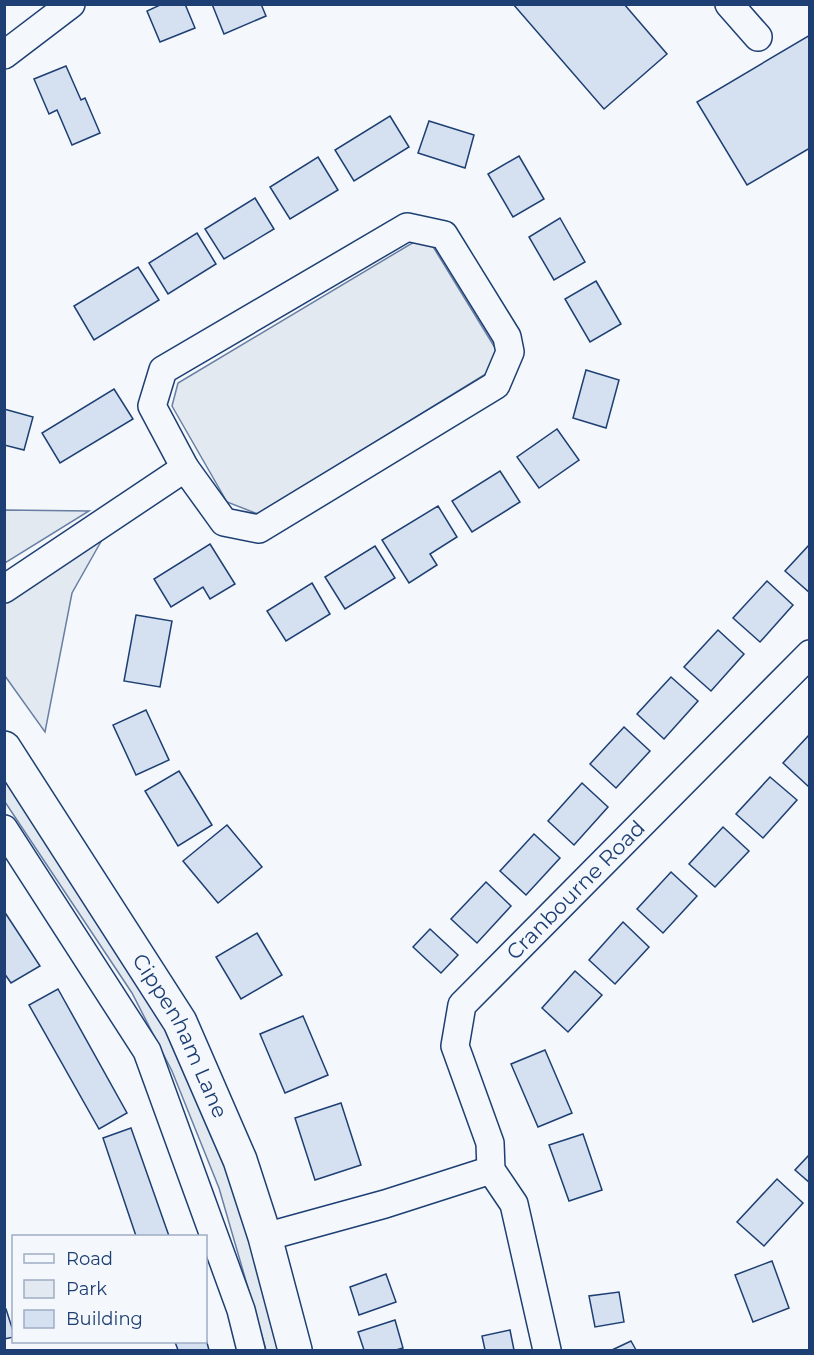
<svg xmlns="http://www.w3.org/2000/svg" width="814" height="1355" viewBox="0 0 814 1355" font-family="Montserrat,sans-serif">
	<rect width="100%" height="100%" fill="#f4f7fb"/>
	<g fill="#e3e9f0" stroke="#687fa3" stroke-width="1.5">
		<polygon points="414,242 432,245 497,351 489,372 258,514 227,502 172,406 178,383"/>
		<polygon points="5,510 89,511 5,563"/>
		<polygon points="103,538 72,593 45,732 5,676 4,601"/>
		<polygon points="4,779 143,987 187,1069 237,1190 282,1350 266,1350 219,1188 172,1071 132,993 5,802"/>
	</g>
	<g fill="#d5e0f0" stroke="#1d3f73" stroke-width="1.5">
		<polygon points="162,4 185,4 195,28 160,42 147,11"/>
		<polygon points="212,4 261,4 266,16 224,34"/>
		<polygon points="513,4 624,4 667,54 604,109"/>
		<polygon points="810,35 810,148 747,185 697,102"/>
		<polygon points="66,66 81,100 85,98 100,133 72,145 57,110 49,114 34,79"/>
		<polygon points="390,116 409,147 354,181 335,150"/>
		<polygon points="429,121 474,135 465,168 418,153"/>
		<polygon points="519,156 544,199 513,217 488,174"/>
		<polygon points="318,157 338,190 290,219 270,187"/>
		<polygon points="255,198 274,229 224,259 205,229"/>
		<polygon points="560,218 585,262 554,280 529,237"/>
		<polygon points="197,233 216,264 168,294 149,263"/>
		<polygon points="138,267 159,300 94,340 74,306"/>
		<polygon points="596,281 621,324 590,342 565,299"/>
		<polygon points="586,370 619,380 606,428 573,418"/>
		<polygon points="114,389 133,419 60,463 42,433"/>
		<polygon points="4,409 33,417 24,450 4,445"/>
		<polygon points="557,429 579,460 539,488 517,457"/>
		<polygon points="500,471 520,502 472,532 452,501"/>
		<polygon points="438,506 457,537 430,554 437,565 409,583 382,540"/>
		<polygon points="210,544 235,584 210,599 203,587 171,607 154,579"/>
		<polygon points="810,544 810,593 785,571"/>
		<polygon points="375,546 395,578 345,609 325,577"/>
		<polygon points="767,581 793,605 760,642 733,618"/>
		<polygon points="312,583 330,614 286,641 267,611"/>
		<polygon points="136,615 172,621 160,687 124,681"/>
		<polygon points="718,630 744,654 711,691 684,667"/>
		<polygon points="671,677 698,701 664,739 637,714"/>
		<polygon points="146,710 169,760 136,775 113,725"/>
		<polygon points="624,727 650,751 616,788 590,764"/>
		<polygon points="810,734 810,786 809,787 783,763"/>
		<polygon points="179,771 212,825 178,846 145,791"/>
		<polygon points="770,777 797,800 763,838 736,814"/>
		<polygon points="582,783 608,807 574,845 548,821"/>
		<polygon points="227,825 262,867 218,903 183,861"/>
		<polygon points="723,827 749,851 715,887 689,864"/>
		<polygon points="534,834 560,858 526,895 500,871"/>
		<polygon points="671,872 697,896 663,933 637,909"/>
		<polygon points="486,882 511,906 477,943 451,919"/>
		<polygon points="4,911 40,966 11,983 4,973"/>
		<polygon points="623,922 649,947 615,984 589,960"/>
		<polygon points="430,929 458,955 441,973 413,947"/>
		<polygon points="257,933 282,975 241,999 216,957"/>
		<polygon points="575,971 602,995 568,1032 542,1008"/>
		<polygon points="58,989 127,1113 99,1129 29,1005"/>
		<polygon points="303,1016 328,1075 285,1093 260,1034"/>
		<polygon points="545,1050 572,1113 538,1127 511,1064"/>
		<polygon points="341,1103 361,1165 315,1180 295,1118"/>
		<polygon points="131,1128 169,1236 136,1236 103,1138"/>
		<polygon points="583,1134 602,1190 569,1201 549,1145"/>
		<polygon points="810,1154 810,1183 795,1170"/>
		<polygon points="777,1179 803,1203 764,1246 737,1222"/>
		<polygon points="772,1261 789,1308 753,1322 735,1275"/>
		<polygon points="386,1274 396,1302 359,1315 350,1287"/>
		<polygon points="619,1292 624,1322 595,1327 589,1296"/>
		<polygon points="4,1309 6,1309 14,1334 14,1337 4,1339"/>
		<polygon points="395,1320 403,1348 396,1350 364,1350 358,1332"/>
		<polygon points="510,1330 514,1350 485,1350 482,1336"/>
		<polygon points="206,1339 209,1350 178,1350 175,1342 206,1342"/>
		<polygon points="631,1341 636,1350 612,1350"/>
	</g>
	<g fill="none" stroke-linecap="round" stroke-linejoin="round">
		<g stroke="#1d3f73" stroke-width="30">
			<g id="street">
				<polyline points="729,4 758,37"/>
				<polyline points="4,55 71,4"/>
				<polygon points="407,227 444,235 507,337 510,352 496,385 259,529 224,522 185,468 152,406 163,370"/>
				<polyline points="4,589 185,468"/>
				<polyline points="4,829 147,1051 241,1310 251,1350"/>
				<polyline points="265,1237 385,1204 491,1170"/>
				<path id="s1" d="M547,1350l-33,-146 -23,-34 -1,-27 -35,-97 7,-41 348,-351"/>
			</g>
		</g>
		<g stroke="#1d3f73" stroke-width="36">
			<g id="secondary">
				<path id="s2" d="M4,748l176,274 60,138 25,77 30,113"/>
			</g>
		</g>
		<use href="#street" stroke="#f4f7fb" stroke-width="27"/>
		<use href="#secondary" stroke="#f4f7fb" stroke-width="33"/>
	</g>
	<g text-anchor="middle" stroke-width="4.5" stroke-linejoin="round" paint-order="stroke">
		<g font-size="21" fill="#1d3f73" stroke="#f4f7fb">
			<text dy="7" stroke="none"><textPath href="#s1" startOffset="524">Cranbourne Road</textPath></text>
			<text dy="7" stroke="none"><textPath href="#s2" startOffset="338">Cippenham Lane</textPath></text>
		</g>
	</g>
	<rect width="814" height="1355" fill="none" stroke="#1d3f73" stroke-width="12"/>
	<rect x="12" y="1235" width="195" height="108" fill="#f4f7fb" stroke="#9eadc5" stroke-width="1.5"/>
	<rect x="24" y="1254" width="30" height="9" fill="#f4f7fb" stroke="#9eadc5" stroke-width="1.5"/>
	<text x="66" y="1265" font-size="18" fill="#1d3f73">Road</text>
	<rect x="24" y="1280" width="30" height="18" fill="#e3e9f0" stroke="#9eadc5" stroke-width="1.5"/>
	<text x="66" y="1295" font-size="18" fill="#1d3f73">Park</text>
	<rect x="24" y="1310" width="30" height="18" fill="#d5e0f0" stroke="#9eadc5" stroke-width="1.5"/>
	<text x="66" y="1325" font-size="18" fill="#1d3f73">Building</text>
</svg>
